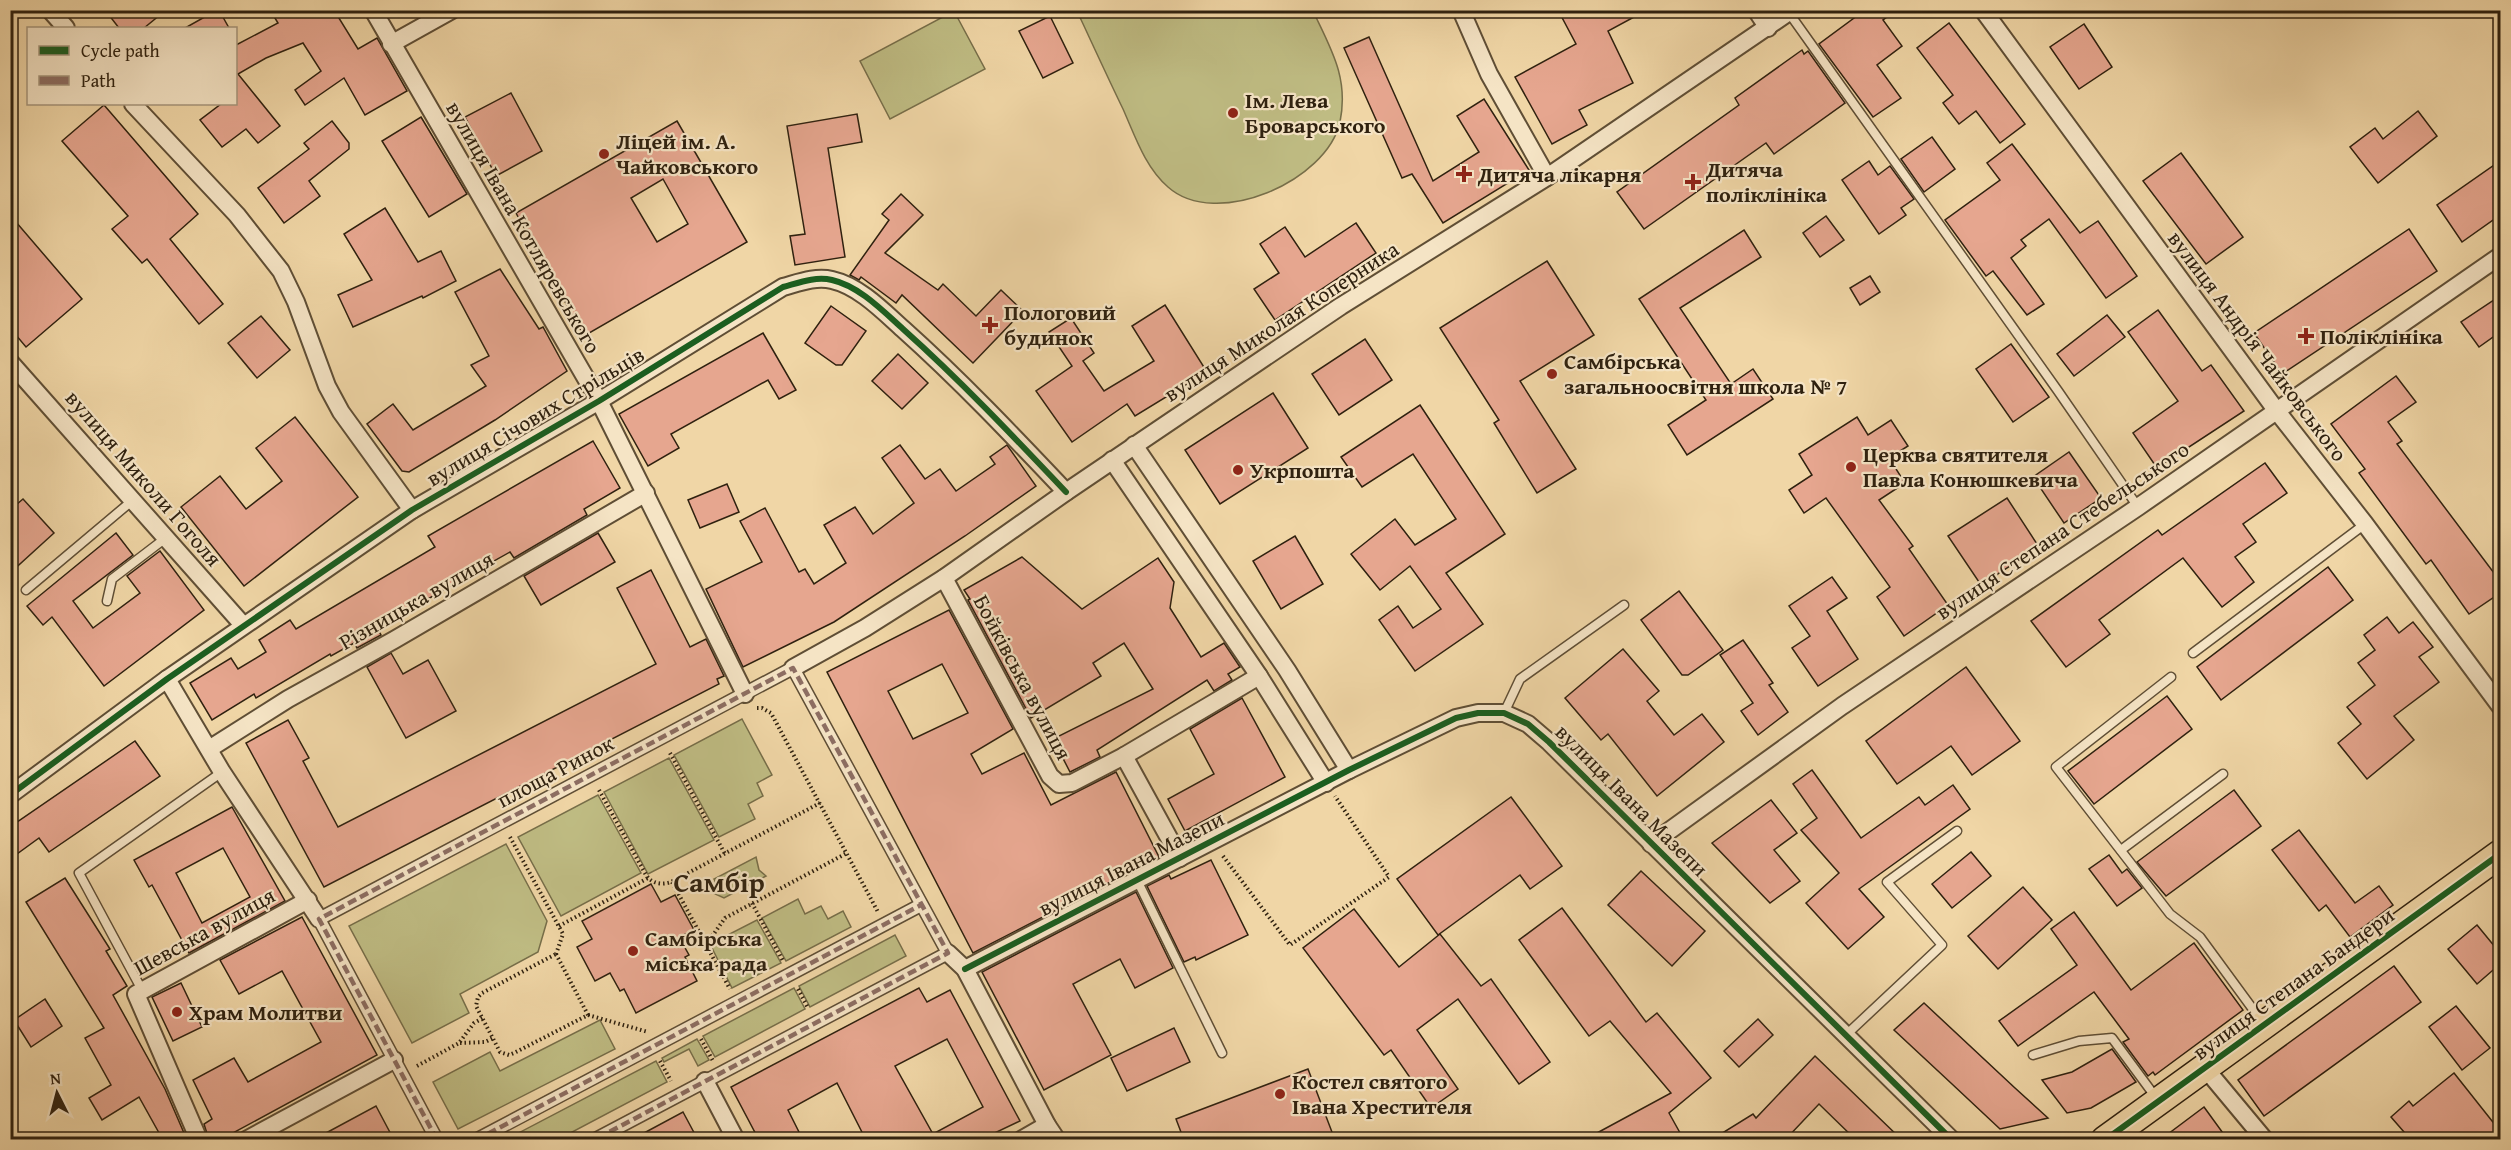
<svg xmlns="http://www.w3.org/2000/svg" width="2511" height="1150" viewBox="0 0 2511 1150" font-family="'Gentium Book Plus',serif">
	<rect width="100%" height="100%" fill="#f0d6a6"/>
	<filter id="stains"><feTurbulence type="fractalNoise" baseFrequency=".00333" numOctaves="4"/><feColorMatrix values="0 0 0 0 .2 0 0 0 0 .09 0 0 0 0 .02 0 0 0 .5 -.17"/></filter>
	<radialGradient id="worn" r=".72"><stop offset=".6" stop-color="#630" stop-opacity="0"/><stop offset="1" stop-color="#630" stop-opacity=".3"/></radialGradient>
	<g fill="#bfbc83" stroke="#776e49" stroke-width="1.5">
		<polygon points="954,11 985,69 890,119 860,61"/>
		<path d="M1077,11h236c18,38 36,67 27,111 -13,59 -124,108 -172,65 -23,-20 -33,-51 -45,-78 -16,-33 -31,-66 -46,-98z"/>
		<polygon points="742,719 772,775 757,783 763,796 748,804 755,819 719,837 674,755"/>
		<polygon points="669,758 714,840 648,874 604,792"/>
		<polygon points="598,795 641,873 561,916 518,837"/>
		<polygon points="506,844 547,921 538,952 460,994 469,1013 412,1043 349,926"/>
		<polygon points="756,857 759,870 766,876 724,898 713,893 711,888 715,881 714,879"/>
		<polygon points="798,899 805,914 821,906 828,919 843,911 851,927 786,961 762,918"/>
		<polygon points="757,920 781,963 732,988 710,944"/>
		<polygon points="895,935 906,956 810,1007 799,986"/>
		<polygon points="794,988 805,1009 715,1057 703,1036"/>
		<polygon points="600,1020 615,1049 458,1129 433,1082 490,1052 500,1071"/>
		<polygon points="697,1039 709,1060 698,1066 689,1049 664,1062 662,1058"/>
		<polygon points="656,1061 667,1082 559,1139 507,1139"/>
	</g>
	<g fill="#e6a68f" stroke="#2f210f" stroke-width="1.5" fill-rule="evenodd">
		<polygon points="105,10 166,10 144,28 119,28"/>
		<polygon points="219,10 229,28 185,28 217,10"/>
		<polygon points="270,10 334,10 358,49 377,38 407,91 365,115 344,78 305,105 295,90 321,71 303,43 266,58 238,74 280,126 258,143 246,129 222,147 200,120 221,104 236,104 236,45 278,23"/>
		<polygon points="1558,10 1585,10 1588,17 1600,10 1647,10 1608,31 1633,83 1579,110 1587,125 1552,144 1515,77 1576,44"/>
		<polygon points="1865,10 1897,10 1883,20 1902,46 1877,65 1901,98 1873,117 1819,44"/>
		<polygon points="1050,16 1073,63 1043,78 1019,31"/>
		<polygon points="1949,23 2025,124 2000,143 1976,111 1959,124 1943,103 1953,95 1917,48"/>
		<polygon points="2084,24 2112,67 2079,89 2050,47"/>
		<polygon points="1369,37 1433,181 1479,152 1457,116 1484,99 1529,170 1443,223 1412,174 1402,178 1344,48"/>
		<polygon points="1802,50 1804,54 1808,51 1845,103 1774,154 1766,143 1644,229 1617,192 1739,105 1735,98"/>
		<polygon points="511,93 542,151 496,176 465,117"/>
		<polygon points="104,105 198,214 170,239 223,304 199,324 147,259 142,263 112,229 128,216 62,141"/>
		<polygon points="2418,111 2437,136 2378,183 2350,147 2375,128 2383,139"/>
		<polygon points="857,114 862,142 828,148 845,257 795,265 790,236 805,234 787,126"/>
		<polygon points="421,117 467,194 429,217 382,141"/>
		<polygon points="332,121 349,143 349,149 309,181 320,196 284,223 258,188 309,149 304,143"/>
		<path d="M677,121l70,121 -163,94 -68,-123zM663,179l25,45 -31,18 -26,-44z"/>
		<polygon points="1932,137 1955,169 1924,192 1901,159"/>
		<polygon points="2012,144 2080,233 2098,221 2137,276 2106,298 2049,219 2021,240 2026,246 2011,258 2044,304 2027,315 1993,271 1986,276 1945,220 2000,180 1987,163"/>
		<polygon points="2181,153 2243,237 2206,264 2143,181"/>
		<polygon points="1869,161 1878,175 1890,166 1914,199 1901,208 1906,215 1879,234 1842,180"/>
		<polygon points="2500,161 2500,215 2462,242 2437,205"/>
		<polygon points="901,194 923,215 885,253 938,290 943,284 976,316 1001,290 1023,311 973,363 902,295 896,303 861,277 859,280 850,275 889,220 882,214"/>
		<polygon points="385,208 418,262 441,251 456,281 423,298 422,296 353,327 338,295 372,280 344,234"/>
		<polygon points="10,215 82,299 26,347 10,328"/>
		<polygon points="1826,216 1844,240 1820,257 1803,233"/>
		<polygon points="1356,223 1376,253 1275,320 1254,289 1279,273 1260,244 1285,227 1305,257"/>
		<polygon points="2409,229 2437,271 2282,374 2254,333"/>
		<polygon points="1744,230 1761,257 1680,308 1731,384 1753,369 1773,399 1687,455 1668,425 1706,400 1639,299"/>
		<polygon points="1547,261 1594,335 1520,381 1576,469 1537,493 1494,423 1499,420 1440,328"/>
		<polygon points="500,269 539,329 543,327 567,371 495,420 409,472 402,471 367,424 393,404 413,430 486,386 471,365 489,356 455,292"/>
		<polygon points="1870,276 1880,292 1860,305 1850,288"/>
		<polygon points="2500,296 2500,332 2479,347 2461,322"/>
		<polygon points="1165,305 1207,372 1135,416 1127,404 1072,442 1036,391 1072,366 1049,332 1071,318 1094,353 1083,361 1104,391 1154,361 1132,326"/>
		<polygon points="831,306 866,331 842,365 836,365 805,343"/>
		<polygon points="2158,310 2202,371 2211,365 2244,411 2157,468 2133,433 2178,401 2128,332"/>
		<polygon points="2107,315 2125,337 2074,376 2057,354"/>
		<polygon points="261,316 290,350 257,378 228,343"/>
		<polygon points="763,333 796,390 779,399 768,380 671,434 679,448 648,466 619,414"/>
		<polygon points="1365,339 1392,380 1339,415 1312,374"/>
		<polygon points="2011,344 2049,397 2013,422 1976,369"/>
		<polygon points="898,354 928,383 902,409 872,381"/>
		<polygon points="2396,376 2416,402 2388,422 2402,441 2397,444 2500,581 2500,593 2469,614 2431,560 2426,564 2359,473 2365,469 2331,424"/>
		<polygon points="1273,393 1308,448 1220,504 1185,450"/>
		<polygon points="1420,405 1505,534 1446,573 1483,624 1415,671 1379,620 1398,606 1413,628 1441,609 1410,566 1380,590 1351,554 1395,519 1415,545 1456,519 1413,454 1362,487 1341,457"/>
		<polygon points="295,417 358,497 244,586 181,507 220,476 246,509 282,481 256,448"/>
		<polygon points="1857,417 1868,435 1891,420 1908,446 1889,458 1905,483 1879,500 1913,546 1909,549 1948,605 1904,636 1877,597 1890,587 1826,498 1804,513 1789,490 1812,475 1799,454"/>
		<polygon points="593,441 620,488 584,509 587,515 514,558 510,552 453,584 378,629 381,635 357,648 354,643 331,656 330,654 256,698 254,694 212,720 190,683 231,658 238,669 266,652 259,640 290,620 296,629 435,547 428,536"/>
		<polygon points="900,445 925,479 940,469 956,491 995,464 990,457 1007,445 1036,486 965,536 834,622 743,667 706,589 762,562 740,521 765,508 799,572 805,569 814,584 846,563 824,525 855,507 873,534 914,503 882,458"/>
		<polygon points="2069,452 2101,498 2064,523 2033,477"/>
		<polygon points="2265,463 2287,493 2243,524 2256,542 2235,557 2254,582 2222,607 2183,558 2099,620 2110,634 2066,667 2031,621 2158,530 2162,535"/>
		<polygon points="727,484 739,512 700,528 688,500"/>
		<polygon points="2007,498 2039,547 1981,585 1948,536"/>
		<polygon points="23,499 54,533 10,573 10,510"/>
		<polygon points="116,533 133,555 73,601 93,628 140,593 127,576 160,551 204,610 104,686 52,617 43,625 27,606"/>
		<polygon points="598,533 615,562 541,605 524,576"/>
		<polygon points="1295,536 1323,584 1281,609 1253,561"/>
		<polygon points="1022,557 1082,609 1158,558 1174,582 1170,608 1201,657 1224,643 1240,667 1228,674 1232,680 1214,691 1207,680 1097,750 1100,757 1070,772 1053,739 1153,689 1124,643 1093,663 1101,676 1031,718 968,600 970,599 964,590"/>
		<polygon points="2328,567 2353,600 2221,700 2197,667"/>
		<polygon points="651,570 690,647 706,639 724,676 717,679 719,684 324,887 246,743 288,720 309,758 303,761 338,827 656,664 617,588"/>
		<polygon points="1832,577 1847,598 1827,611 1858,659 1818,686 1792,648 1810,636 1789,606"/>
		<polygon points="1679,591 1723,650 1688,675 1682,675 1641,620"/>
		<path d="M949,610l64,119 -42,25 11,20 42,-21 27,52 65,-33 43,85 -186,96 -146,-281zM942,664l26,49 -55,26 -25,-48z"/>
		<polygon points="2387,617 2399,633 2413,622 2433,647 2419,657 2439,682 2394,716 2414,740 2367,779 2338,743 2361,724 2347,707 2375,685 2358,663 2375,650 2364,635"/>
		<polygon points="1743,640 1773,683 1769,685 1788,712 1758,735 1741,711 1753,703 1720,655"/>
		<polygon points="1623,649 1659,691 1647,701 1674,735 1702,714 1724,742 1657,796 1608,734 1601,740 1565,698"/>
		<polygon points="391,653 403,674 428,660 456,711 406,738 367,667"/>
		<polygon points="1966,667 2020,741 1972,775 1951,746 1897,784 1866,741"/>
		<polygon points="2167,696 2192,729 2094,804 2068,771"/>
		<polygon points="1242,698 1285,777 1185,831 1168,799 1214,774 1190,729"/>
		<polygon points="135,741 160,776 49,852 39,838 10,859 10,827"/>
		<polygon points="1812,770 1861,838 1919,797 1925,805 1953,785 1970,809 1859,889 1884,917 1848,949 1806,903 1839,873 1801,830 1817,818 1793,784"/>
		<polygon points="2234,790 2261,826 2166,896 2137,862"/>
		<polygon points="1511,797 1562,866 1530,889 1520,875 1438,935 1397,879"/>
		<polygon points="1771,800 1797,833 1774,850 1800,881 1770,903 1712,843"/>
		<path d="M232,807l53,94 -96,52 -37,-68 -3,2 -15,-27zM223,848l27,49 -48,26 -26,-50z"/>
		<polygon points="2299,830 2355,903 2379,886 2393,905 2350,937 2326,905 2319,911 2272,850"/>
		<polygon points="1971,852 1991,876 1952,908 1932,884"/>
		<polygon points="2109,855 2122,873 2127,869 2142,888 2117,906 2089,869"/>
		<polygon points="1211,860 1248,935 1196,960 1195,957 1184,962 1147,886 1169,875 1171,879"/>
		<polygon points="1641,871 1705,931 1672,966 1608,905"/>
		<polygon points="65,878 110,949 106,951 127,986 113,995 165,1089 187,1140 163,1140 139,1097 102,1120 89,1098 111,1085 85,1038 104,1028 26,902"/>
		<polygon points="651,884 661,902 675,895 694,930 679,937 689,955 685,957 697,981 636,1013 624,989 620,991 610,973 595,981 577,947 592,939 582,921"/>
		<polygon points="2023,887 2052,920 1998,969 1968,936"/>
		<polygon points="1136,892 1173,968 1135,988 1120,959 1073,984 1111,1055 1044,1090 982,972"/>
		<polygon points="1562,908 1646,1022 1657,1013 1711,1078 1669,1113 1684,1140 1584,1140 1671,1093 1610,1021 1589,1036 1519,940"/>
		<polygon points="1354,909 1399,967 1440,934 1481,986 1491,979 1550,1062 1519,1084 1458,999 1417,1030 1458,1089 1431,1108 1391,1050 1384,1055 1303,948"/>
		<polygon points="2074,912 2131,990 2194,943 2243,1010 2155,1075 2153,1072 2148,1076 2123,1042 2129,1039 2094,992 2018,1046 1999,1021 2077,965 2051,929"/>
		<polygon points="302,917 377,1055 220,1140 209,1140 204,1124 212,1119 193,1080 234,1058 248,1082 321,1042 282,971 239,994 220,960"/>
		<polygon points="2477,925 2500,953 2500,964 2477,984 2448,949"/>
		<polygon points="2394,966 2421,1002 2264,1116 2238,1080"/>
		<polygon points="181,983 202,1027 173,1041 152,997"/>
		<path d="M919,988l8,14 23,-12 70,131 -40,19h-114l-29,-57 -49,27 15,30h-44l-28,-53zM947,1039l36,68 -50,27 -38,-68z"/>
		<polygon points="45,999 62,1026 31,1047 14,1020"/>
		<polygon points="1924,1003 2015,1088 2048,1118 2000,1129 1952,1084 1894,1030"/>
		<polygon points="2456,1006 2490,1048 2462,1070 2429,1027"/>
		<polygon points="1758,1019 1773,1035 1739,1067 1724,1051"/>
		<polygon points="1174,1028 1190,1062 1127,1091 1111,1058"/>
		<polygon points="2112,1049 2136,1082 2091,1108 2067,1113 2042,1080 2072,1072"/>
		<polygon points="1815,1056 1902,1140 1856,1140 1819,1104 1785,1140 1711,1140 1753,1114 1756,1118"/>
		<polygon points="1308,1069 1335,1140 1184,1140 1176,1119"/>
		<polygon points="2454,1073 2500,1131 2500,1140 2411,1140 2391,1117 2409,1101 2413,1106"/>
		<polygon points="376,1106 394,1140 313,1140"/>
		<polygon points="2204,1107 2228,1140 2160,1140"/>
		<polygon points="683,1112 698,1140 631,1140"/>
	</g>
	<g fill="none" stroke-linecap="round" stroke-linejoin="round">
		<g stroke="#5f4e35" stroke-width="11">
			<g id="service">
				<polyline points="1789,13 2058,391 2138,507"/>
				<polyline points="26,590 133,500"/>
				<polyline points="107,601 112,579 167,537"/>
				<polyline points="2193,653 2365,524"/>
				<polyline points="2171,677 2056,767 2170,914 2200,937 2263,1023"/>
				<polyline points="1504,713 1520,679 1624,605"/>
				<polyline points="2121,850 2223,774"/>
				<polyline points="1137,880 1222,1053"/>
				<polyline points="142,990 79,873 222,772"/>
				<polyline points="1846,1035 1942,945 1887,882 1957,831"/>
				<polyline points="2033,1055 2079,1041 2112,1038 2157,1099"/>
			</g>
		</g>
		<g stroke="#5f4e35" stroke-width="15">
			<g id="pedestrian">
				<polyline points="437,1140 319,919 793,668 948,953 594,1140"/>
				<polyline points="476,1140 921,905"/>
			</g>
		</g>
		<g stroke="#5f4e35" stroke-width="20">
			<g id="minor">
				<polyline points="50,10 66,28"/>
				<polyline points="373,10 599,401 745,694"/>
				<polyline points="1461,10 1489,74 1547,177"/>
				<polyline points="1756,10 1768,28"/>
				<polyline points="1983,10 2276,410 2365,524 2500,706"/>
				<polyline points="391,44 452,10"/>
				<polyline points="133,104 237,215 281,271 296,302 327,386 341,412 412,510"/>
				<polyline points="10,362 243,625"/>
				<polyline points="1134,445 1287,670 1349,770"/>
				<polyline points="1112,460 1259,676 1326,783"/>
				<polyline points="944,578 1050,776 1059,784 1072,783 1124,756 1259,676"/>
				<polyline points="793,668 865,628 944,578 1066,492 1341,306 1547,177 1792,10"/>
				<polyline points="167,679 222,772 319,919"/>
				<polyline points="209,749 288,699 394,640 646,493"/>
				<polyline points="1124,756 1180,858"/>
				<path d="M10,795l157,-116 245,-169 187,-109 184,-114c15,-4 32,-11 49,-7 27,6 51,31 71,49 57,51 110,107 163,163"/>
				<polyline points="1651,844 1842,706 2138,507 2500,256"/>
				<polyline points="948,953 965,969 1047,1125 1057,1140"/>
				<polyline points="965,969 1349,770 1456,718 1478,713 1504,713 1528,724 1549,742 1952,1140"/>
				<polyline points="2205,1068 2265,1140"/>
				<polyline points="705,1081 736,1140"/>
				<polyline points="199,1140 136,994 308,900"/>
				<polyline points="246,1140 394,1060"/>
				<polyline points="1021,1140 1047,1125"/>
			</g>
		</g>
		<g stroke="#2f210f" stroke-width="30">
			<polyline id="primary" points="2105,1140 2500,854"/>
		</g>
		<g stroke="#2f210f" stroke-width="4" stroke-dasharray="1.5 3" stroke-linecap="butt">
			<polyline points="757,708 762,708 771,713 878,912"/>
			<polyline points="670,753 725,854"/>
			<path d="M599,790l47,85c6,9 16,10 25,7l149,-79"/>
			<polyline points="510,837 563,934 556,954"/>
			<polyline points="1223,856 1290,945 1389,877 1335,796"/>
			<polyline points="672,882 730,989"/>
			<polyline points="752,903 783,961"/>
			<polyline points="559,926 648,878"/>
			<polyline points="704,941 713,935 725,918 847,853"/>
			<polygon points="556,954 588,1015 514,1053 509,1055 500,1052 476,1006 478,997 482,993"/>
			<polyline points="798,989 808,1008"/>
			<polyline points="588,1015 648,1032"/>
			<polyline points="701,1039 713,1061"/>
			<polyline points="460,1043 485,1042 493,1038"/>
			<polyline points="660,1061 671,1081"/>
			<polyline points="417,1066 459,1043 474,1023 483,1018"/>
		</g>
		<use href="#service" stroke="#f5e4c5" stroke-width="8"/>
		<use href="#pedestrian" stroke="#f5e4c5" stroke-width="12"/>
		<use href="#minor" stroke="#f5e4c5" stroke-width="16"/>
		<use href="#primary" stroke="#f0d6a6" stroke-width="27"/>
		<g stroke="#8d6e63" stroke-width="4.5" stroke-dasharray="9 4.5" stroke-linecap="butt">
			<polyline points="437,1140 319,919 793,668 948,953 594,1140"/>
			<polyline points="476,1140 921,905"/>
		</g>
		<g stroke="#f5e4c5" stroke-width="10">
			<g id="cycleway">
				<path d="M10,795l157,-116 245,-169 187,-109 184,-114c15,-4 32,-11 49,-7 27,6 51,31 71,49 57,51 110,107 163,163"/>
				<polyline points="965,969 1349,770 1456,718 1478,713 1504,713 1528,724 1549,742 1952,1140"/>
				<polyline points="2105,1140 2500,854"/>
			</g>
		</g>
		<use href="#cycleway" stroke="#1b5e20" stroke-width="6"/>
	</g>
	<g fill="#8f2418" stroke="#f5e4c5" stroke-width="2">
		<circle cx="1233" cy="113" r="6"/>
		<circle cx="604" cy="154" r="6"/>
		<path d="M1461 165h6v6h6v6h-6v6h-6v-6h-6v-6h6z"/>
		<path d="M1690 173h6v6h6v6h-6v6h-6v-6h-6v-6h6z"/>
		<path d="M987 316h6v6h6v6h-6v6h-6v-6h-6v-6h6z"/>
		<path d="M2303 327h6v6h6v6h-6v6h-6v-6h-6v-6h6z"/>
		<circle cx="1552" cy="374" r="6"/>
		<circle cx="1851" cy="467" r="6"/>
		<circle cx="1238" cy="470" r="6"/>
		<circle cx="633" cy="951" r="6"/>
		<circle cx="177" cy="1012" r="6"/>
		<circle cx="1280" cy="1094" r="6"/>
	</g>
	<g text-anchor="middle" stroke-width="4.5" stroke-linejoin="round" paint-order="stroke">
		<g font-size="22" font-weight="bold" fill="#2f210f" stroke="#f5e4c5" text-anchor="start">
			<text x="1245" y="108">Ім. Лева<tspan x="1245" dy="25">Броварського</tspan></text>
			<text x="616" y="149">Ліцей ім. А.<tspan x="616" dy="25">Чайковського</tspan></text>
			<text x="1706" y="177">Дитяча<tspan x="1706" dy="25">поліклініка</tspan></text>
			<text x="1478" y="182">Дитяча лікарня</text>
			<text x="1004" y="320">Пологовий<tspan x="1004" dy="25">будинок</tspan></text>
			<text x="2320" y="344">Поліклініка</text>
			<text x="1564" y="369">Самбірська<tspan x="1564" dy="25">загальноосвітня школа № 7</tspan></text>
			<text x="1863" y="462">Церква святителя<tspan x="1863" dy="25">Павла Конюшкевича</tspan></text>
			<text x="1250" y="478">Укрпошта</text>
			<text x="645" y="946">Самбірська<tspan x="645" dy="25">міська рада</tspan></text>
			<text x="189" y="1020">Храм Молитви</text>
			<text x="1292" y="1089">Костел святого<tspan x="1292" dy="25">Івана Хрестителя</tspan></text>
		</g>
		<g font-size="22" fill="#2f210f" stroke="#f5e4c5">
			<text transform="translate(524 227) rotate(60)" y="8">вулиця Івана Котляревського</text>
			<text transform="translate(1281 321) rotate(-33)" y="8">вулиця Миколая Коперника</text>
			<text transform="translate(2258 346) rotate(53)" y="8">вулиця Андрія Чайковського</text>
			<text transform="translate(535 416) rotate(-31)" y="8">вулиця Січових Стрільців</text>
			<text transform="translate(144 478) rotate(49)" y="8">вулиця Миколи Гоголя</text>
			<text transform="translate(2062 530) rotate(-34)" y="8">вулиця Степана Стебельського</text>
			<text transform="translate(416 600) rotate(-30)" y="8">Різницька вулиця</text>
			<text transform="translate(1023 677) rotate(62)" y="8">Бойківська вулиця</text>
			<text transform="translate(555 771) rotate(-28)" y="8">площа Ринок</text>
			<text transform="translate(1632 800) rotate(45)" y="8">вулиця Івана Мазепи</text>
			<text transform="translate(1131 863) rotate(-27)" y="8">вулиця Івана Мазепи</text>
			<text transform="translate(204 931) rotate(-29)" y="8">Шевська вулиця</text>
			<text transform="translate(2293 983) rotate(-36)" y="8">вулиця Степана Бандери</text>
		</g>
		<g font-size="28" font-weight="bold" fill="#2f210f" stroke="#f5e4c5">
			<text x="719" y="892">Самбір</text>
		</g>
	</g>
	<rect width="2511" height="1150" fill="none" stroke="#f0d6a6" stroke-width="36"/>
	<rect x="12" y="12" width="2487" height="1126" fill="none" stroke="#2f210f" stroke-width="3"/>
	<rect x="18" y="18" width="2475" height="1114" fill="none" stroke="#2f210f" stroke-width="1.5"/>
	<rect x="27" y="27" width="210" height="78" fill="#f5e4c5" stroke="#a6967c" stroke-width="1.5"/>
	<rect x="39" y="46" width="30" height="9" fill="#1b5e20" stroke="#a6967c" stroke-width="1.5"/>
	<text x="81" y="57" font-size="18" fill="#2f210f">Cycle path</text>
	<rect x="39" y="76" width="30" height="9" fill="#8d6e63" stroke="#a6967c" stroke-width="1.5"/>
	<text x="81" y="87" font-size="18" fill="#2f210f">Path</text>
	<g transform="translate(57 1093) rotate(354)" stroke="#f5e4c5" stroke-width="4.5" paint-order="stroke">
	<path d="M0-4.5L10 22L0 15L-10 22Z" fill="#2f210f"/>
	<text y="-9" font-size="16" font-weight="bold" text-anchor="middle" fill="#2f210f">N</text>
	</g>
	<rect width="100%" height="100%" filter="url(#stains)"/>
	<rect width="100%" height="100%" fill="url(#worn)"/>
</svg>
